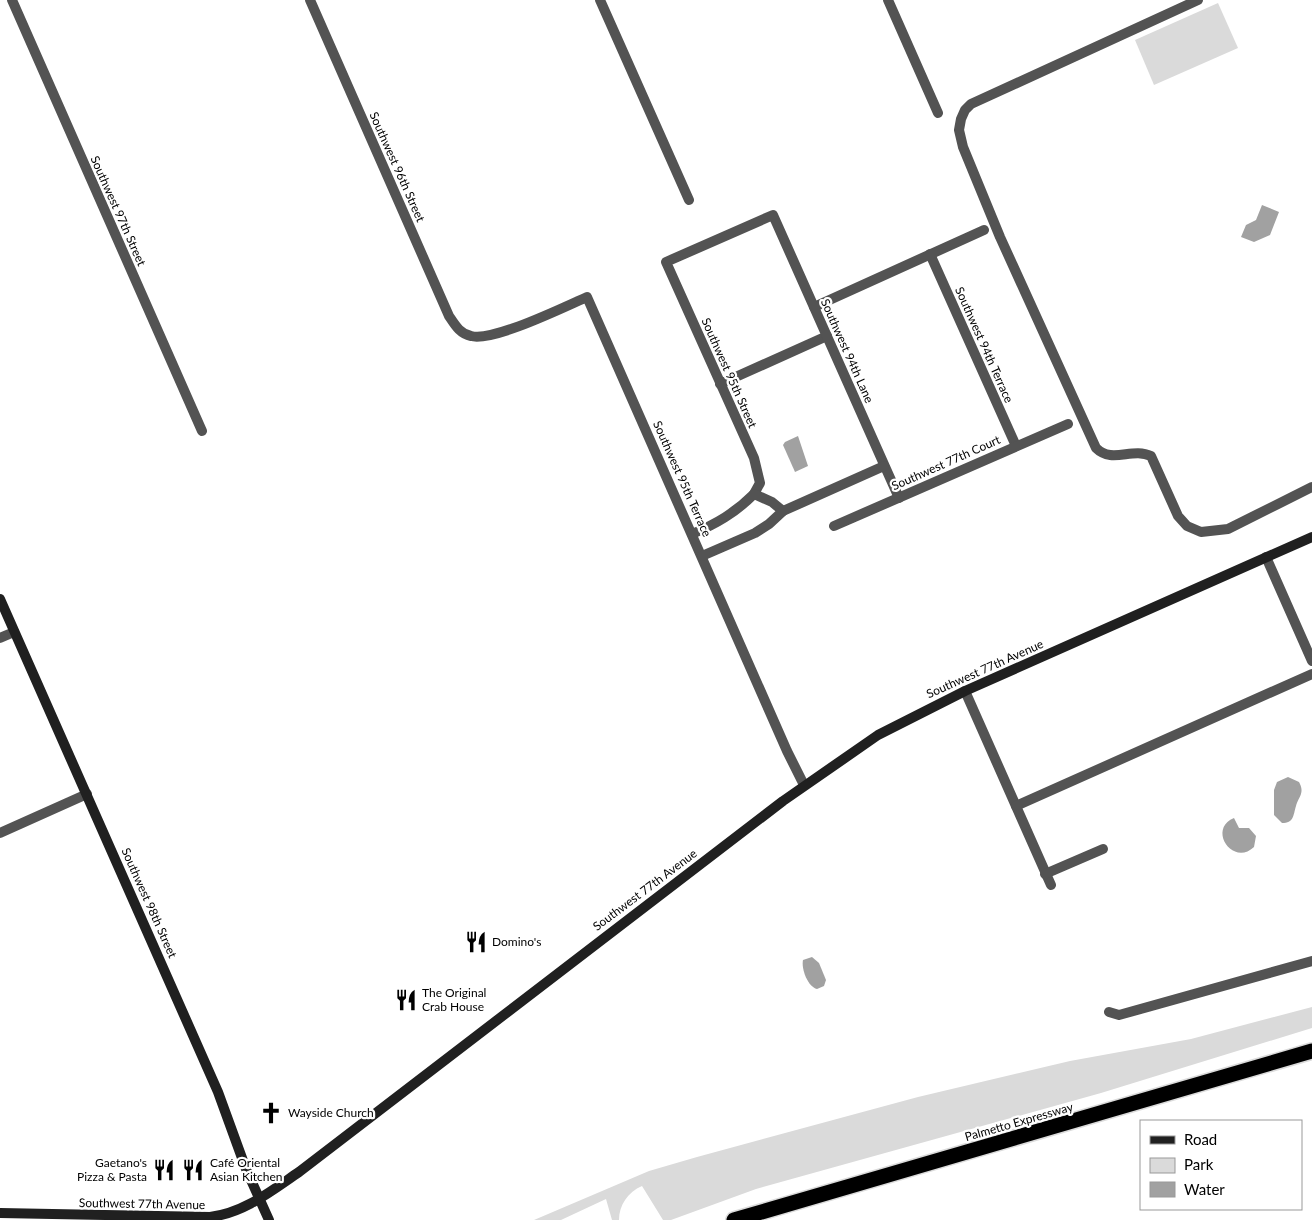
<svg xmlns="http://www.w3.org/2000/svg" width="1312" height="1220" viewBox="0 0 1312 1220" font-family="Lato,sans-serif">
	<rect width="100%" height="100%" fill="#fff"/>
	<g fill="#dadada">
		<polygon points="1218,3 1238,48 1154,85 1135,40"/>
		<path d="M1312,1007v21l-211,65 -345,96 -85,31h-8l-21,-34c-14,6 -23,19 -23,34h-7l-6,-21 -45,21h-27l115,-49 48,-14 221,-60 152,-36 121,-22z"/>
	</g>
	<g fill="#a1a1a1">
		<polygon points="1262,205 1279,212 1270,235 1254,242 1241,237 1246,225 1256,220"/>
		<polygon points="798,436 808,466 795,472 783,445 785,442"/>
		<path d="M1288,777l11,5c6,11 0,14 -3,24 -3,10 -2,17 -14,17l-8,-8v-25l3,-8z"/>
		<path d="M1234,818l5,10h10l7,8 -2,11c-21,20 -47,-18 -20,-29z"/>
		<path d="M812,957l7,6 7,17 -2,6 -7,3c-9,-2 -16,-20 -14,-29z"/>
	</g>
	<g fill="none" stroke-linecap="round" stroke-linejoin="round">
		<g stroke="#dbdbdb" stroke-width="18">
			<polyline id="highway" points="734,1220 1312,1051"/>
		</g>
		<g stroke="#535353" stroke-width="10">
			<polyline points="12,0 202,431"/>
			<path d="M310,0l139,316c6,9 11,18 22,20 22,6 93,-29 116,-39l200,454 17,34"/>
			<polyline points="600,0 689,200"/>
			<polyline points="888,0 938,113"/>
			<path d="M1198,0l-227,104 -6,6 -4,9 -2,11 4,17 37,90 96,211c16,16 36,-1 55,8l27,60 9,10 14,6 27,-3 84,-42"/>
			<polyline points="930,254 1016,446"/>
			<polyline points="814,307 984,230"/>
			<polyline points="720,384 827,336"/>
			<polyline points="754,494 760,483 754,458 666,262 773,215 899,498"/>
			<polyline points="834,526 1068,424"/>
			<path d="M692,534c24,-10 43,-21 62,-40l18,8 11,9"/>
			<polyline points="702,556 755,533 769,524 783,511 884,466"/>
			<polyline points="1266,557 1312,661"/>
			<polyline points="0,638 14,632"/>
			<polyline points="965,691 1051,885"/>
			<polyline points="1016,806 1312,674"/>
			<polyline points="0,833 87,794"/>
			<polyline points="1045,874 1103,849"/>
			<polyline points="1109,1012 1119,1015 1312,961"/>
		</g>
		<g stroke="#202020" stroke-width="10">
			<polyline points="0,599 218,1092 246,1169 269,1220"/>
			<path d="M0,1213l210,4c34,-4 61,-26 89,-45l484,-371 95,-66 87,-44 347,-154"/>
		</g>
		<use href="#highway" stroke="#000" stroke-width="15"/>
	</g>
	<defs>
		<g id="restaurant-bare" transform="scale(1.725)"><path d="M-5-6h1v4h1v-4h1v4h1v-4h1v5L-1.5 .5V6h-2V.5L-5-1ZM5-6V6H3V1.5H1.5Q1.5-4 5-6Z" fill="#000" stroke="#fff" stroke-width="2.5" paint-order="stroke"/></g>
		<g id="church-bare" transform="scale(1.725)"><path d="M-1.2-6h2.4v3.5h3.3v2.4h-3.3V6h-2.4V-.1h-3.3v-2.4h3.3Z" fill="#000" stroke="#fff" stroke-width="2.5" paint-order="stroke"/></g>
	</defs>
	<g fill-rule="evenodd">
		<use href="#restaurant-bare" x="476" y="942"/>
		<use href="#restaurant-bare" x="406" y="1000"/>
		<use href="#church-bare" x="271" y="1113"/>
		<use href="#restaurant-bare" x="164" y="1170"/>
		<use href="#restaurant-bare" x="193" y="1170"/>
	</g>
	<g text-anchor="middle" stroke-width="4.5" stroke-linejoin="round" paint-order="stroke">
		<g font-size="12" fill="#000" stroke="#fff">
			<text transform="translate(397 167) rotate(66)" y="4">Southwest 96th Street</text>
			<text transform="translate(118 211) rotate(66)" y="4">Southwest 97th Street</text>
			<text transform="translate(984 345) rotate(66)" y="4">Southwest 94th Terrace</text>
			<text transform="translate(847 351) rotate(66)" y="4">Southwest 94th Lane</text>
			<text transform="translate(729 373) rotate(66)" y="4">Southwest 95th Street</text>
			<text transform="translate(946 463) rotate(-24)" y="4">Southwest 77th Court</text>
			<text transform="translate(682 479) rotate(66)" y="4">Southwest 95th Terrace</text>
			<text transform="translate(985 669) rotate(-24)" y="4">Southwest 77th Avenue</text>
			<text transform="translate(645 890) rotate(-37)" y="4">Southwest 77th Avenue</text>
			<text transform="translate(149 903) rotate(66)" y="4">Southwest 98th Street</text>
			<text transform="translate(1019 1122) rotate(-16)" y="4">Palmetto Expressway</text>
			<text transform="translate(142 1204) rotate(1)" y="4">Southwest 77th Avenue</text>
		</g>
		<g font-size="12" fill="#000" stroke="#fff" text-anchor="start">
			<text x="492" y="946">Domino's</text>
			<text x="422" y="997">The Original<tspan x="422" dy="14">Crab House</tspan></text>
			<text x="288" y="1117">Wayside Church</text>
			<text x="147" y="1167" text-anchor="end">Gaetano's<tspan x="147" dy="14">Pizza &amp; Pasta</tspan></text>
			<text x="210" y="1167">Café Oriental<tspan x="210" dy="14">Asian Kitchen</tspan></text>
		</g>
	</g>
	<rect x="1140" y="1120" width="162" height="90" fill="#ffffff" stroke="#999999"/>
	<rect x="1150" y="1136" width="25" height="8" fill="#202020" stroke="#999999"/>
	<text x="1184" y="1145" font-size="15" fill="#000000">Road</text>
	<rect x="1150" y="1158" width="25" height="15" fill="#dadada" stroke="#999999"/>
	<text x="1184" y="1170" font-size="15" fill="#000000">Park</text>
	<rect x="1150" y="1182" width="25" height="15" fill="#a1a1a1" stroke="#999999"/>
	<text x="1184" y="1195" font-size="15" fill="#000000">Water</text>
</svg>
